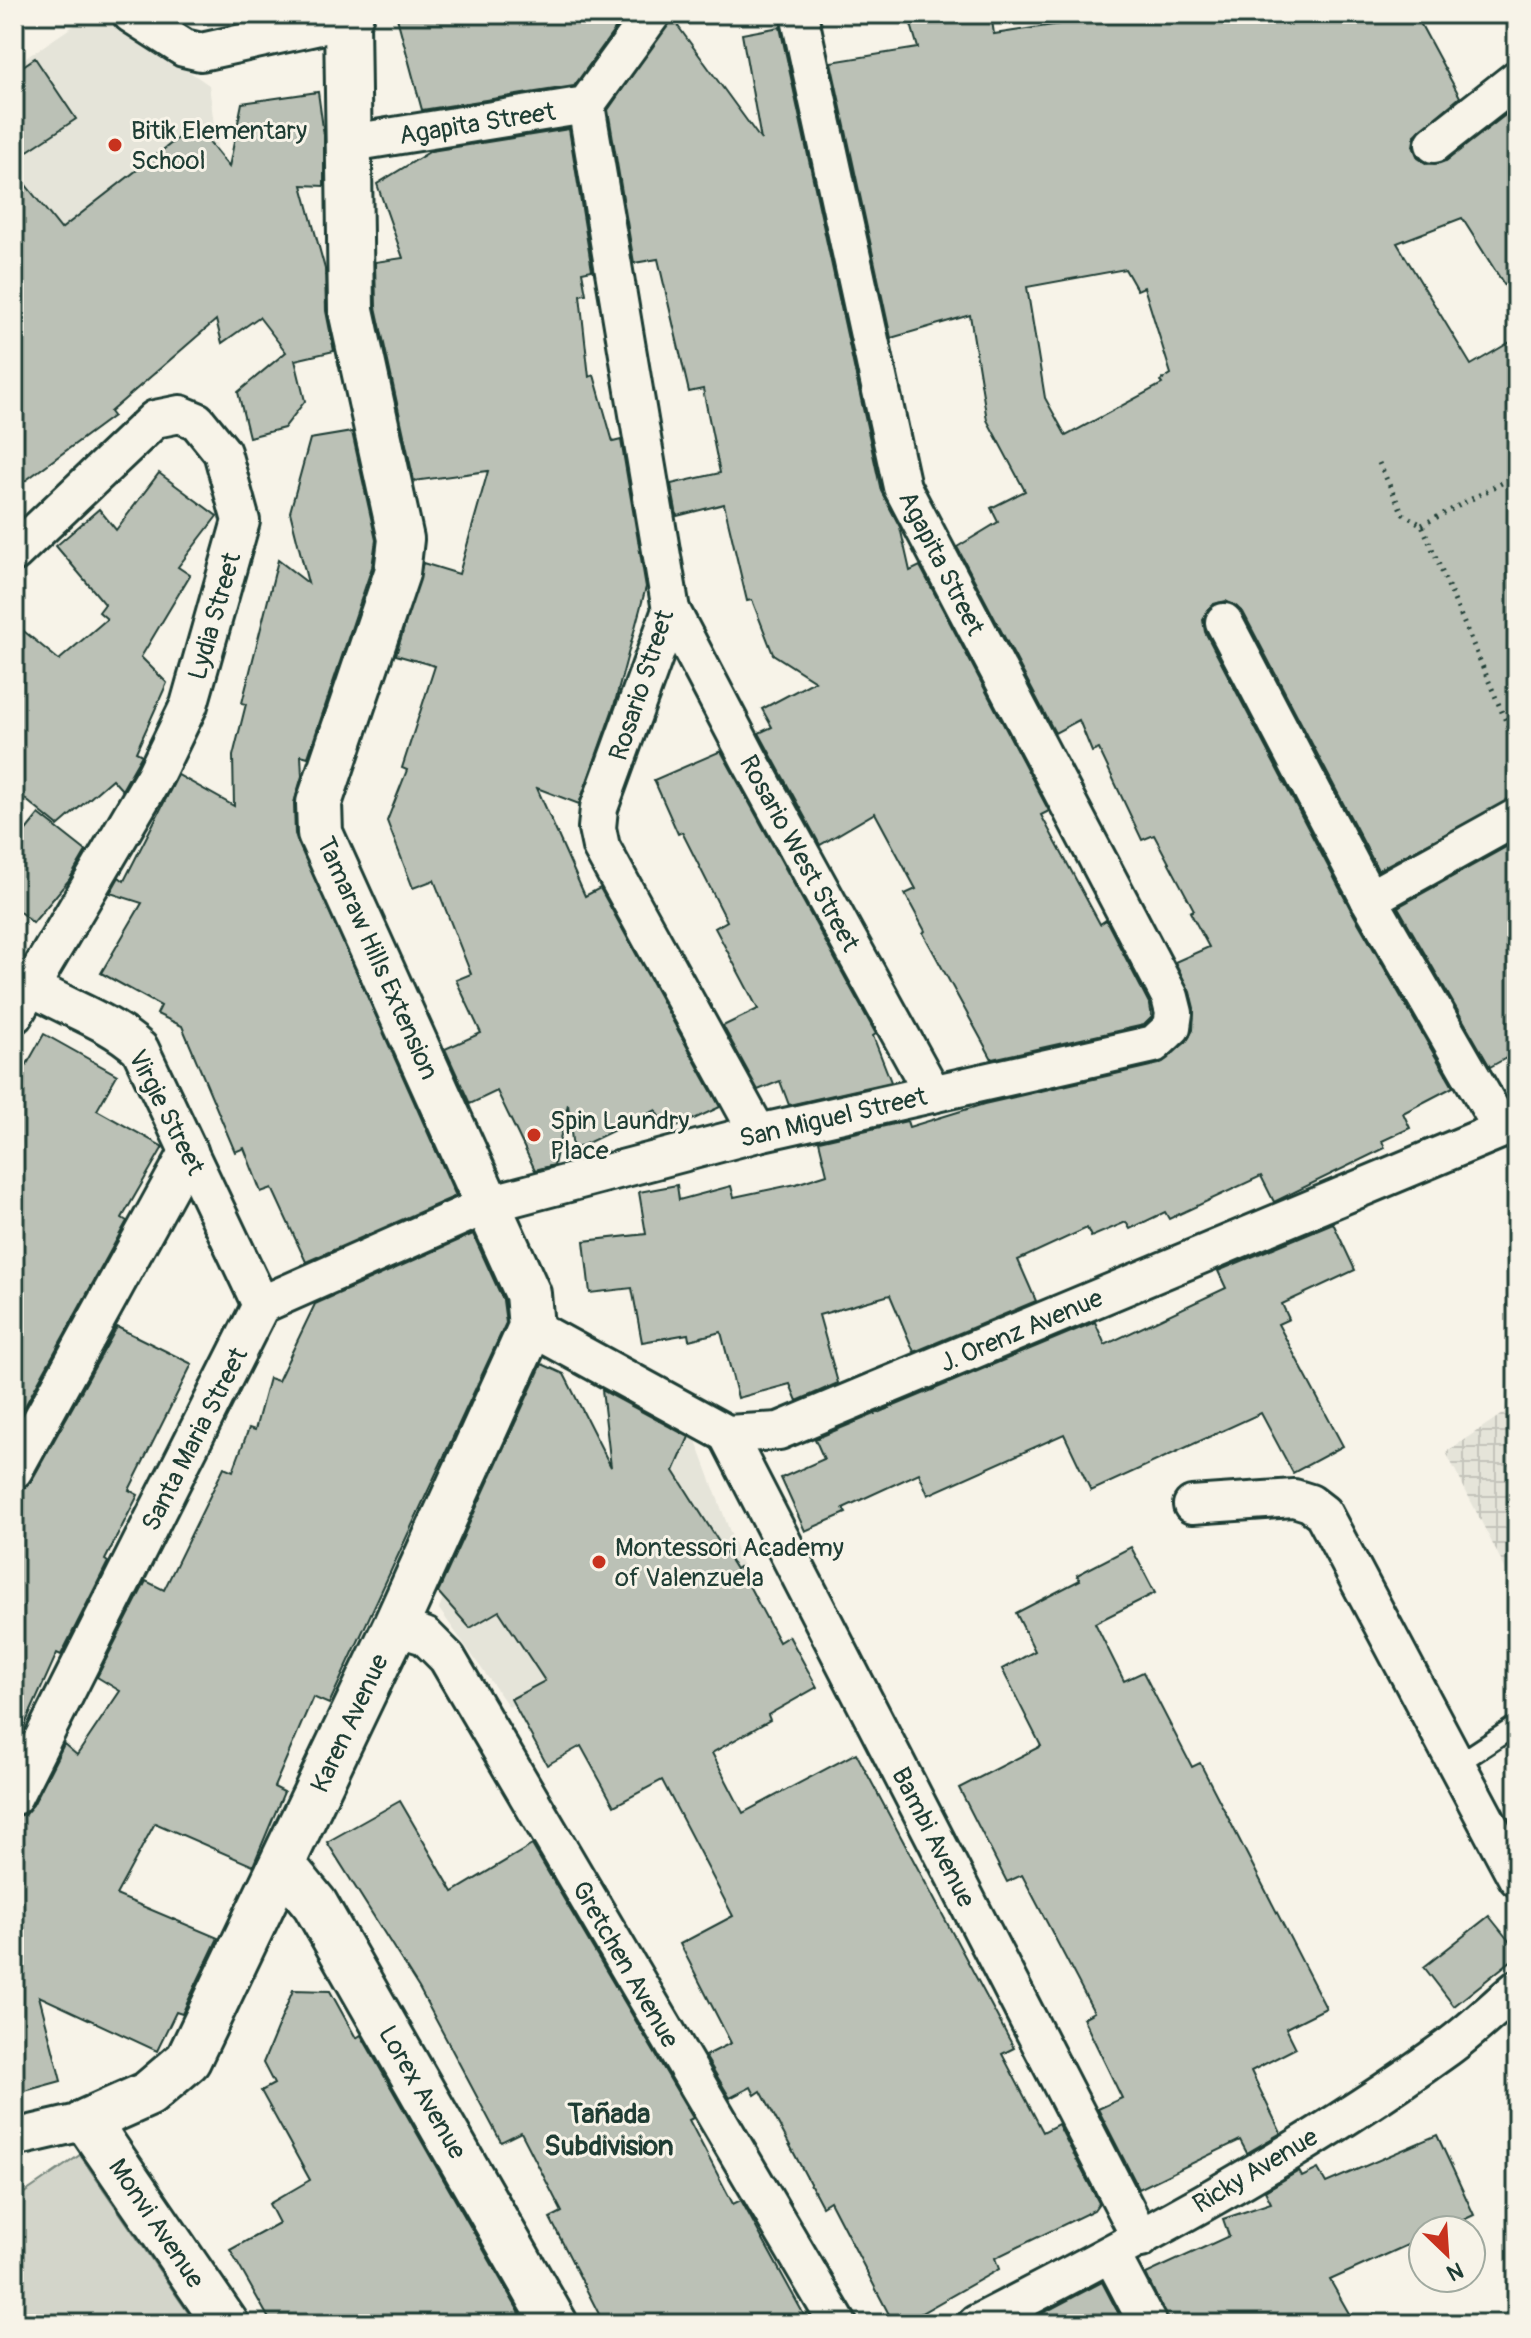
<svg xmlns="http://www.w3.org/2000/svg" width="1531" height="2338" viewBox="0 0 1531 2338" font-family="Pangolin,sans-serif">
	<defs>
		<pattern id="industrial-grid" width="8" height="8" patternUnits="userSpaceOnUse" patternTransform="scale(2)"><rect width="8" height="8" fill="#e5e4d9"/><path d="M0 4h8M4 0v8" fill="none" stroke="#c4c4bb"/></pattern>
	</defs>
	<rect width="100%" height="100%" fill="#f7f3e8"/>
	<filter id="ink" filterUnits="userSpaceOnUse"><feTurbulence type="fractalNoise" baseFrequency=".0125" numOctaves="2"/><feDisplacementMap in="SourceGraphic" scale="16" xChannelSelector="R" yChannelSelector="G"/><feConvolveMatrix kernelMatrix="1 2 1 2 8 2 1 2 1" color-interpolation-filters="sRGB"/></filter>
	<g filter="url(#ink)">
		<g fill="#e5e4d9">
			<polygon points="91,14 106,14 209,85 224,204 14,377 14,66"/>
			<polygon points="646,1405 692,1430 745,1572 509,1707 439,1609 476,1506 582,1552"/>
		</g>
		<polygon fill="url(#industrial-grid)" points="1517,1404 1517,1592 1446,1452"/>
		<polygon fill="#d3d5ca" stroke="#79897f" stroke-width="2" points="80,2155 196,2324 14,2324 14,2200"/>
		<g fill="#bbc1b6" stroke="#1f3d34" stroke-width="2" fill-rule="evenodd">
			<polygon points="396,14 626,14 574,86 422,110"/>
			<path d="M908,14h83l3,20 79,-12 5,-2 -1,-6h333l9,7 41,76 -45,38 -2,11 5,12 9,6 19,-3 71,-55v199l-55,-87 -65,25 74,122 46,-27v458l-139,74 -135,-258 -17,-11 -12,3 -11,16 2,12 146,278 102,177 -50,26 7,15 -28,13 3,7 -111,54 -13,-26 -92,43 -4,-7 -35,17 -4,-7 -35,15 -4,-9 -69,32 18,41 -122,51 -24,-57 -71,20 19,68 -41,18 -7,-17 -52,14 -17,-66 -32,8 -1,-6 -46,8 -10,-54 -42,5 -6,-52 62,-7 -7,-42 38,-7 2,15 52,-14 3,11 62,-13 31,-10 -8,-33 88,-20 2,6 75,-23 175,-40 27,-22 7,-12 1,-22 -4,-16 -15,-30 34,-15 -19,-35 4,-2 -40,-75 -12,5 -43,-91 -7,3 -13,-32 -24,13 -98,-186 41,-25 -7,-14 34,-17 -38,-71 -17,-105 -79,23 -60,-276 87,-14zM1125,269l12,21 7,-3 27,87 -11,7 2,3 -96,52 -21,-38 -18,-111z"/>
			<polygon points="672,18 761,140 742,34 780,27 881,491 900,527 910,571 920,566 1049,811 1041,815 1100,924 1106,920 1150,1005 1152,1017 1144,1025 992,1059 923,933 925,931 905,894 916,889 875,813 820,845 759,733 772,727 762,709 815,681 773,654 752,600 747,601 724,504 677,516 671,484 720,473 703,389 689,392 658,259 634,263 608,110"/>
			<polygon points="35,58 76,119 14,160 14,72"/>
			<polygon points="318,92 324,135 324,186 302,185 325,269 326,311 334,351 295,360 305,401 284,428 249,437 238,392 286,352 259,317 222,343 216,320 110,412 113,416 14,489 14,170 61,229 195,125 229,167 242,103"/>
			<polygon points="569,129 592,270 582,272 586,294 580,295 589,377 594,375 613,442 621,440 646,587 614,706 579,804 537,788 585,896 600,888 720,1107 666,1132 656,1110 573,1150 568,1104 554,1165 535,1170 497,1091 470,1104 445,1049 481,1033 456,980 471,974 434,880 413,888 387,821 407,770 402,768 435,666 396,655 423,563 459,574 488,471 414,481 376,307 375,262 403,258 377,184 431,151"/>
			<polygon points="352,432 376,540 372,567 308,757 301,755 302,776 294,803 295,834 456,1196 306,1262 272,1188 261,1192 244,1148 235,1152 182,1026 157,1014 161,1006 101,973 142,903 110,893 119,877 124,881 178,775 234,806 233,756 246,704 242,703 278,560 308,583 290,512 310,439"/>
			<polygon points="159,473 217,516 178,567 190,575 141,657 167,683 136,752 142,755 135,767 122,790 112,779 58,826 14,790 14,623 59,660 107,619 99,612 105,604 56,546 99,509 116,530"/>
			<polygon points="721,751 876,1034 873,1036 891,1082 789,1105 780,1081 758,1090 723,1026 758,1009 715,928 727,921 682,832 678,834 654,780"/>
			<polygon points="39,814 86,851 69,880 33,923 14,907 14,845"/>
			<polygon points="1517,841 1517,1052 1490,1067 1398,907"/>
			<polygon points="44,1034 117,1075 97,1110 163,1147 122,1218 127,1221 14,1426 14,1087"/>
			<polygon points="1333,1223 1355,1270 1282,1304 1289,1319 1278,1324 1343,1446 1293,1473 1261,1413 1091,1491 1064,1434 928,1495 919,1473 843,1508 846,1513 805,1531 781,1478 824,1459 815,1439 1095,1322 1105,1345 1226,1288 1218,1271"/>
			<polygon points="473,1234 503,1300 506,1323 329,1704 313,1697 274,1787 284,1792 253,1866 155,1823 116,1895 218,1938 182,2014 176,2012 157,2051 39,1996 61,2081 14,2094 14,1817 25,1814 33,1805 64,1744 77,1755 120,1691 97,1677 146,1581 164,1590 224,1467 233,1471 249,1428 255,1430 269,1378 278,1381 315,1304"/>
			<polygon points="117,1327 192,1364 129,1490 138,1495 105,1560 108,1562 61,1655 57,1653 14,1749 14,1491 24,1488 32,1480"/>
			<polygon points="542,1364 564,1374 611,1467 602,1390 689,1437 674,1471 736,1569 739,1567 779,1642 789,1636 817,1687 768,1715 770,1720 712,1753 743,1813 856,1753 1014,2048 1002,2054 1043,2132 1058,2124 1099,2203 1094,2210 995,2258 999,2269 902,2324 894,2324 830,2201 822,2206 761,2091 755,2095 751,2087 730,2098 705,2056 731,2043 680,1944 733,1916 662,1780 614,1806 581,1746 547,1765 511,1699 545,1681 499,1611 470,1628 438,1592"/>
			<polygon points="1131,1547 1155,1593 1095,1623 1124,1681 1143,1672 1192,1767 1200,1763 1326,2008 1286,2028 1296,2048 1251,2071 1281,2133 1247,2153 1240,2140 1139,2189 1098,2109 1122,2098 1083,2018 1094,2012 1022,1875 1007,1882 959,1788 1041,1746 1002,1669 1035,1651 1016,1613 1080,1580 1077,1575"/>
			<polygon points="400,1801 453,1892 532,1845 693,2118 689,2120 733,2204 741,2200 809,2324 604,2324 550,2218 562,2212 521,2132 501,2142 419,1988 327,1842"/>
			<polygon points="1489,1916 1517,1951 1517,1956 1454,2006 1424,1967"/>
			<polygon points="293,1990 330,1991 356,2038 361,2035 526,2324 272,2324 230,2250 279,2223 269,2204 310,2180 261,2091 274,2084 263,2063"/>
			<polygon points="1437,2135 1474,2215 1442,2230 1423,2230 1423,2238 1330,2280 1355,2324 1169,2324 1146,2274 1229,2236 1223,2219 1271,2203 1265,2191 1299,2171 1302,2177 1318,2169 1326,2183"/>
			<polygon points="1102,2282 1124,2324 1022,2324 1045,2312"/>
		</g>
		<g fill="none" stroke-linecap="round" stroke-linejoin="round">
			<g stroke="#1f3d34" stroke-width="24">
				<polyline id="lane" points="1456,1765 1517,1725"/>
			</g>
			<g stroke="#1f3d34" stroke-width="42">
				<g id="street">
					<polyline points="131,14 184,48 201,52 347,20"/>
					<polyline points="586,105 671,610 599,808 597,828 601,847 758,1133"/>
					<polyline points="351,143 586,105 652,14"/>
					<polyline points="1434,144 1517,79"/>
					<polyline points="14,553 155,419 180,414 197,421 222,452 241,521 189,705 154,777 14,1015"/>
					<polyline points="671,610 750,761 933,1094"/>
					<polyline points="1224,622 1369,899"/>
					<path d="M14,975c39,30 89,40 126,74l121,256"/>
					<polyline points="1502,1129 1369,899 1517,817"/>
					<polyline points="531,1327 727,1434 779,1431 1517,1123"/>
					<polyline points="727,1434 1141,2239"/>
					<polyline points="14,1470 189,1151"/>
					<polyline points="1192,1505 1294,1498 1310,1503 1323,1513 1517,1878"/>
					<polyline points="395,1627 425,1636 447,1658 838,2324"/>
					<polyline points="14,1796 261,1305 489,1204 758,1133 1154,1044 1172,1027 1174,1013 1170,997 902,487 799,14"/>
					<polyline points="14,2138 87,2121"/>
					<polyline points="1111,2254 1148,2324"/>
					<path d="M976,2324c159,-82 322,-168 467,-273 26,-18 50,-42 74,-62"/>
				</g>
			</g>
			<g stroke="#1f3d34" stroke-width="50">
				<g id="secondary">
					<polyline points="279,1870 293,1877 315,1904 555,2324"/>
					<polyline points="226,2324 87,2121 148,2094 188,2060 395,1627 531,1327 528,1294 320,833 319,803 397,573 401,539 351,310 347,20 351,14"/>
				</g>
			</g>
			<g stroke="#1f3d34" stroke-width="5" stroke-dasharray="2 6" stroke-linecap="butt">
				<polyline points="1379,463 1403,514 1422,525 1517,747"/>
				<polyline points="1422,525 1517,475"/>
			</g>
			<use href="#lane" stroke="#f7f3e8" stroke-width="18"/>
			<use href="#street" stroke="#f7f3e8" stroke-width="36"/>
			<use href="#secondary" stroke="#f7f3e8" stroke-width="44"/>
		</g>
	</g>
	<g fill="#c8321e" stroke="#f7f3e8" stroke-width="3">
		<circle cx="115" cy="145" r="8"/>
		<circle cx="534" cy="1135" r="8"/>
		<circle cx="599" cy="1562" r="8"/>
	</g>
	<g text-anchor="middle" stroke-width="6" stroke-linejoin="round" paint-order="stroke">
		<g font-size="26" fill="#1f3d34" stroke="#f7f3e8">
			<text transform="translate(477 123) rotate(-9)" y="9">Agapita Street</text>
			<text transform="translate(942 563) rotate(63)" y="9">Agapita Street</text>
			<text transform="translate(214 616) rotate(-74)" y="9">Lydia Street</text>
			<text transform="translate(641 685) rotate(-72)" y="9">Rosario Street</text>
			<text transform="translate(800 853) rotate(61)" y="9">Rosario West Street</text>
			<text transform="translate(378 958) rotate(66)" y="9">Tamaraw Hills Extension</text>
			<text transform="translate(167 1112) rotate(63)" y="9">Virgie Street</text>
			<text transform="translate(833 1117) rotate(-13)" y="9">San Miguel Street</text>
			<text transform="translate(1021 1330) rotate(-23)" y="9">J. Orenz Avenue</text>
			<text transform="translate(194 1439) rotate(-63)" y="9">Santa Maria Street</text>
			<text transform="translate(349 1723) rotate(-65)" y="9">Karen Avenue</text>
			<text transform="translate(934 1837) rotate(63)" y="9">Bambi Avenue</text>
			<text transform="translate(626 1964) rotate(60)" y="9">Gretchen Avenue</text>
			<text transform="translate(423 2092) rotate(60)" y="9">Lorex Avenue</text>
			<text transform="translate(1255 2170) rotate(-31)" y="9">Ricky Avenue</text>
			<text transform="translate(157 2223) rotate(56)" y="9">Monvi Avenue</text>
		</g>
		<g font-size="26" fill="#1f3d34" stroke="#f7f3e8" text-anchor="start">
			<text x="131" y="139">Bitik Elementary<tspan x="131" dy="30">School</tspan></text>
			<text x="550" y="1129">Spin Laundry<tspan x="550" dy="30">Place</tspan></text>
			<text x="615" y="1556">Montessori Academy<tspan x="615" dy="30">of Valenzuela</tspan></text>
		</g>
		<g font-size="28" font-weight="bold" fill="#1f3d34" stroke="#f7f3e8">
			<text x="609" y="2123">Tañada<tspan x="609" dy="32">Subdivision</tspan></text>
		</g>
	</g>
	<rect width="1531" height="2338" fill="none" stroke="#f7f3e8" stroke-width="48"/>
	<rect x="24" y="24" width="1483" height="2290" fill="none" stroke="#1f3d34" stroke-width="3" filter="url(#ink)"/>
	<g transform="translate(1447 2254) rotate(155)"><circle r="38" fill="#f7f3e8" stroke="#a1aaa0" stroke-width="2"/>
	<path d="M0-6L14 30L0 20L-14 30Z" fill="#c8321e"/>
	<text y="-12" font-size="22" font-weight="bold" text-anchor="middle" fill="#1f3d34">N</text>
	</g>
</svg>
